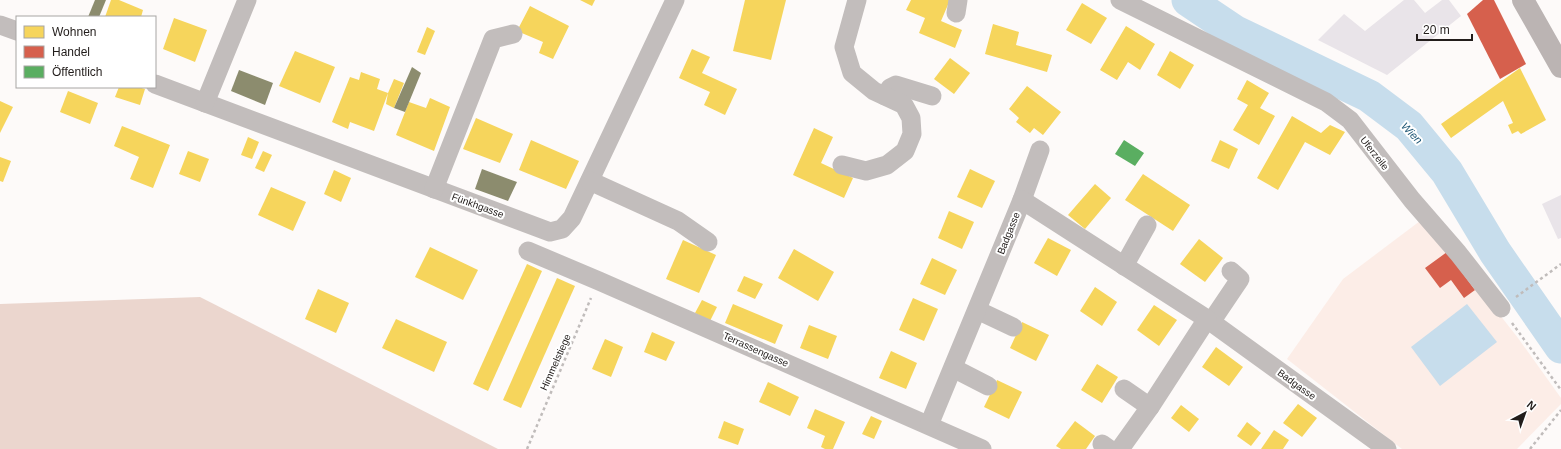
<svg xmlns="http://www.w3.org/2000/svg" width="1561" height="449" viewBox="0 0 1561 449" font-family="Arial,sans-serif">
	<rect width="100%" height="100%" fill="#fdfaf9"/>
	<polygon fill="#fcede7" points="1420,221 1448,249 1518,338 1561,398 1561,404 1517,449 1402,449 1287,359 1343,279"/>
	<polygon fill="#ebd6ce" points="200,297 498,449 0,449 0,304"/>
	<polygon fill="#c7ddec" points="1467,304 1497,342 1440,386 1411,347"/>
	<g fill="#f6d55c">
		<polygon points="111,0 119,0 143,10 141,17 105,17"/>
		<polygon points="580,0 595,0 592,6"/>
		<polygon points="745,0 786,0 771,60 733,51"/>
		<polygon points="911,0 950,0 941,21 962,30 955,48 919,33 925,18 906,10"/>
		<polygon points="1082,3 1107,18 1091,44 1066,30"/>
		<polygon points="530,6 569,26 553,59 539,53 543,42 517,31"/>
		<polygon points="174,18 207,30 195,62 163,49"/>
		<polygon points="993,24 1019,32 1016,45 1052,55 1047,72 985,54"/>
		<polygon points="1126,26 1155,44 1140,70 1128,62 1117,80 1100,70"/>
		<polygon points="427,27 435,31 425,55 417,52"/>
		<polygon points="692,49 710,57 702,73 737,89 725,115 704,105 710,92 679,78"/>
		<polygon points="295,51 335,67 320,103 279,86"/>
		<polygon points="1170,51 1194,65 1180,89 1157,75"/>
		<polygon points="950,58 970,73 954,94 934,79"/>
		<polygon points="1520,68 1546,120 1521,134 1518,131 1512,134 1508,125 1513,123 1503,101 1451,138 1441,124"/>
		<polygon points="361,72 380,79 377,89 388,93 394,79 404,83 394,108 386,104 388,93 374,131 350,122 348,129 332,122 350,77 359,80"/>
		<polygon points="1247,80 1269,93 1260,108 1275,116 1259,145 1233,130 1248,105 1237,99"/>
		<polygon points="1027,86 1061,112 1043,135 1034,128 1030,133 1016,122 1019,118 1009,109"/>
		<polygon points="119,87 138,87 145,89 140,105 115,97"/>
		<polygon points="68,91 98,103 90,124 60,112"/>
		<polygon points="430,98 450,107 434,151 396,135 409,102 426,108"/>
		<polygon points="0,101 13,107 0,133"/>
		<polygon points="1292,116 1321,133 1330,125 1345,132 1330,155 1305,142 1278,190 1257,178"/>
		<polygon points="476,118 513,134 500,163 463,149"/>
		<polygon points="122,126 170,145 153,188 130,179 139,157 114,146"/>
		<polygon points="814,128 833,137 821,163 853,178 844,198 793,175"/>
		<polygon points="248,137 259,142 252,159 241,155"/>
		<polygon points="531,140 579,161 566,189 519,170"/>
		<polygon points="1220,140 1238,149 1229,169 1211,161"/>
		<polygon points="188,151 209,159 200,182 179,174"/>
		<polygon points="263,151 272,155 264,172 255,168"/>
		<polygon points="0,157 11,161 3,182 0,181"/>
		<polygon points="970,169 995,181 982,208 957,197"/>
		<polygon points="334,170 351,178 341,202 324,194"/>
		<polygon points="1143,174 1190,205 1173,231 1125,200"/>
		<polygon points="1095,184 1111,198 1085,229 1068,215"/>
		<polygon points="271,187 306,202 293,231 258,215"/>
		<polygon points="949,211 974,222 962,249 938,238"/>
		<polygon points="1048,238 1071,250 1057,276 1034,263"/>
		<polygon points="1199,239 1223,258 1205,282 1180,264"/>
		<polygon points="683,240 716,255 699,293 666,279"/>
		<polygon points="430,247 478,270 463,300 415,277"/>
		<polygon points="794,249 834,272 818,301 778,278"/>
		<polygon points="932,258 957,270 945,295 920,284"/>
		<polygon points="527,264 542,271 488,391 473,384"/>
		<polygon points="744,276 763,284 755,299 737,291"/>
		<polygon points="557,278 575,286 521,408 503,400"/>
		<polygon points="1095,287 1117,302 1102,326 1080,311"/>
		<polygon points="318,289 349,303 336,333 305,319"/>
		<polygon points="913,298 938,309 924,341 899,330"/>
		<polygon points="702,300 717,307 710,321 695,313"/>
		<polygon points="733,304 783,325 775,344 725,323"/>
		<polygon points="1154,305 1177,320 1159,346 1137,330"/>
		<polygon points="396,319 447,342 434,372 382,348"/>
		<polygon points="1022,322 1049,335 1036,361 1010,348"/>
		<polygon points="809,325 837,336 828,359 800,348"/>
		<polygon points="652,332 675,342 666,361 644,352"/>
		<polygon points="605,339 623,347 611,377 592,369"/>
		<polygon points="1216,347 1243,367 1229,386 1202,367"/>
		<polygon points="891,351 917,363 906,389 879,378"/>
		<polygon points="1097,364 1118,377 1102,403 1081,390"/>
		<polygon points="997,380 1022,392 1009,419 984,407"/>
		<polygon points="768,382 799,397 790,416 759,402"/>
		<polygon points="1298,404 1317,418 1302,437 1283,423"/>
		<polygon points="1181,405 1199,419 1189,432 1171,418"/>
		<polygon points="815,409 845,422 833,449 825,449 821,447 825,436 807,428"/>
		<polygon points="871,416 882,421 874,439 862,434"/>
		<polygon points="724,421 744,429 738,445 718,438"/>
		<polygon points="1075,421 1095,436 1086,449 1061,449 1056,446"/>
		<polygon points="1247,422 1261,433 1251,446 1237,436"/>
		<polygon points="1274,430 1289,440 1283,449 1261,449"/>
	</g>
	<g fill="#d6604d">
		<polygon points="1483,0 1494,0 1526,64 1500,79 1467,14"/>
		<polygon points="1447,252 1475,290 1464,298 1451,280 1440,288 1425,268"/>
	</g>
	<polygon fill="#5aae61" points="1124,140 1144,153 1135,166 1115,154"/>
	<g fill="#8c8c6e">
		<polygon points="95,0 106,0 99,17 88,17"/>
		<polygon points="412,67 421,73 405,112 394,108"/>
		<polygon points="239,70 273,83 265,105 231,91"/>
		<polygon points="482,169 517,182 508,201 475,189"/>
	</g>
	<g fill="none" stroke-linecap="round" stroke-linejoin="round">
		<polyline stroke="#c7ddec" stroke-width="33" points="1188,0 1234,31 1369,96 1409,126 1447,172 1495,252 1561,347"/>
	</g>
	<g fill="#e9e4e9">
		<polygon points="1404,0 1414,0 1425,13 1442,0 1449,0 1461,16 1387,75 1318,40 1344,14 1365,31"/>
		<polygon points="1561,195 1561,238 1558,239 1542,204"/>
	</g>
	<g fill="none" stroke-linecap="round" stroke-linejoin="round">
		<g stroke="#c0bcbb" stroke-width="2.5" stroke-dasharray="3 3" stroke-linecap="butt">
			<polyline points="1516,297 1561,264"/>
			<polyline points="1512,323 1561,390"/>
			<polyline points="527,449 591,298"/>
			<polyline points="1530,449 1561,410"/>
		</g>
		<g stroke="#c2bdbc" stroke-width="19">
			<polyline points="1120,0 1326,102 1350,120 1412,200 1458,253 1501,308"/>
			<polyline points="956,13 958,0"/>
			<polyline points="0,25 17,31"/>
			<polyline points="155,84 550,232 562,229 572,218 675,0"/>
			<polyline points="885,96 890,88 896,85 932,96"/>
			<polyline points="205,103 247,0"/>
			<polyline points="842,165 866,171 887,165 905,151 912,134 911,118 904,105 874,91 852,73 844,47 857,0"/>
			<polyline points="590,181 678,221 708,242"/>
			<polyline points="434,189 493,39 513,34"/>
			<polyline points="1022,200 1040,150"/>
			<polyline points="528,251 599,281 982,449"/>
			<polyline points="1124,266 1147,225"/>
			<polyline points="977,310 1013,327"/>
			<polyline points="1211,322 1240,279 1231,271"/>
			<polyline points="953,368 988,386"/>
			<polyline points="1124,389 1150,407"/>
			<polyline points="929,425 1022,200 1207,319 1387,449"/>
			<polyline points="1102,444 1109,449"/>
			<polyline points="1120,449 1150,407 1207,319"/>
		</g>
		<polyline stroke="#bbb4b3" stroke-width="22" points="1523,0 1561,67"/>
	</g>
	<g text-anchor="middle" stroke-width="4" stroke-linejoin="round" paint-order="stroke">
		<g font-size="10" fill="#221d1b" stroke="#fff">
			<text transform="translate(1375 153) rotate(52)" y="4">Uferzeile</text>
			<text transform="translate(478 205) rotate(20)" y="4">Fünkhgasse</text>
			<text transform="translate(1008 233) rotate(-68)" y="4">Badgasse</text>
			<text transform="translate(756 349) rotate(24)" y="4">Terrassengasse</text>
			<text transform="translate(555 362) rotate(-66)" y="4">Himmelstiege</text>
			<text transform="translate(1297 384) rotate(36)" y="4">Badgasse</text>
		</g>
		<g font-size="11" font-style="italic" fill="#1f5775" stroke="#fff">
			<text transform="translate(1412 133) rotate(46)" y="4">Wien</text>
		</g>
	</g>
	<rect x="16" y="16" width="140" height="72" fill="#ffffff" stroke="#a7a5a4"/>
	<rect x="24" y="26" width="20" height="12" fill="#f6d55c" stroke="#a7a5a4"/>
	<text x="52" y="36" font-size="12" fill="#221d1b">Wohnen</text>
	<rect x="24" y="46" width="20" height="12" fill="#d6604d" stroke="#a7a5a4"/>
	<text x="52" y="56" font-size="12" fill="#221d1b">Handel</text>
	<rect x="24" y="66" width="20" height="12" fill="#5aae61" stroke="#a7a5a4"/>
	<text x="52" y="76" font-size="12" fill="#221d1b">Öffentlich</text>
	<g transform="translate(1525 413) rotate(41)" stroke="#ffffff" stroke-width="3" paint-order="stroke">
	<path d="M0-3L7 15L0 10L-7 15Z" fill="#221d1b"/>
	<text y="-6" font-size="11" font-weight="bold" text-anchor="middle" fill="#221d1b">N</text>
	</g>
	<path d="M1417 34v6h55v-6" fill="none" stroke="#221d1b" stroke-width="2"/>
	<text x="1423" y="34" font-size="12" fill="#221d1b" stroke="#ffffff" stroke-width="3" paint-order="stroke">20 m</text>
</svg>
